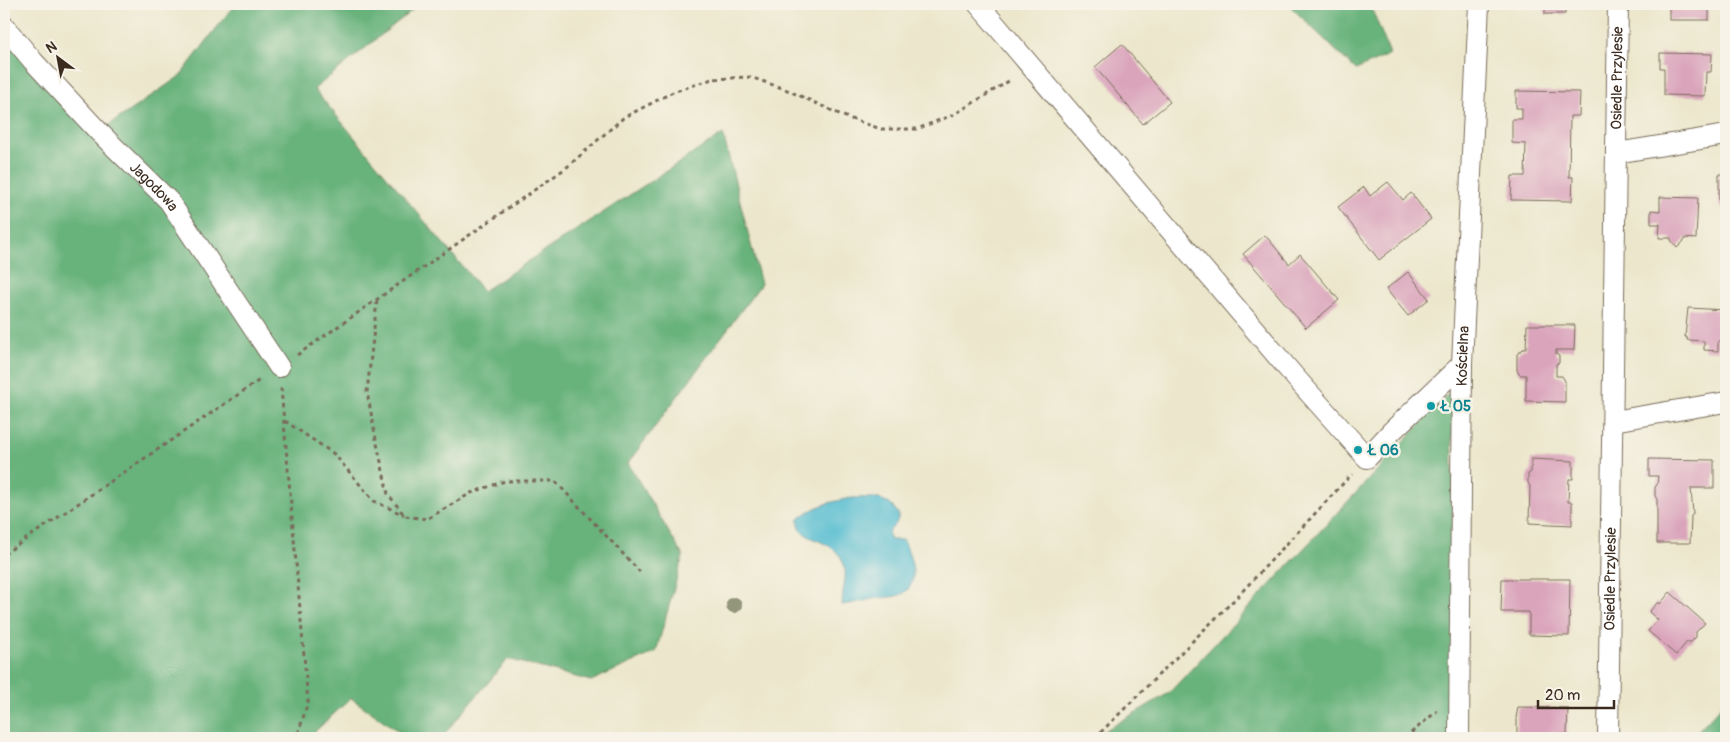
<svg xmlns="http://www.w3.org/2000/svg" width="1730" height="742" viewBox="0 0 1730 742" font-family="Pangolin,sans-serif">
	<rect width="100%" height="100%" fill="#f7f3e8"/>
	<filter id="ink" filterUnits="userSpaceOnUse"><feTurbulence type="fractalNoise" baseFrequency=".02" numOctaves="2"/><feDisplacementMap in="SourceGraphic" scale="10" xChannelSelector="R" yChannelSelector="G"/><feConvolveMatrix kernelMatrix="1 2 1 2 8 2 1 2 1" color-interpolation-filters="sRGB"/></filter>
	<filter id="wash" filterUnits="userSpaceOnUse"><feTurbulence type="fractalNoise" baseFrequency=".0096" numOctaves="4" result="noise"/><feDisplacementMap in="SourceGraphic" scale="20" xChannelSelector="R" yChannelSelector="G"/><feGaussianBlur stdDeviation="1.12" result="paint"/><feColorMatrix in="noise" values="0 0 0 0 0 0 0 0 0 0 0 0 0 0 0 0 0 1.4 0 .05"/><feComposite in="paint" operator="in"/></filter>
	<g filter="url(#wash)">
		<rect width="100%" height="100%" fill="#ece7cc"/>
		<g fill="#68b27b" stroke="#526e4c">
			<polygon points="240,4 420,4 314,89 483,291 723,134 761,284 628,463 683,556 656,652 591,681 508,659 441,738 408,738 351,698 308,738 4,738 4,26 99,132 180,76 231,9"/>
			<polygon points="1288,4 1370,4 1390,54 1356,70"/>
			<polygon points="1452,390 1456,738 1092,738 1169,693"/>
			<polygon points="1726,701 1726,738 1691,738"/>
		</g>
		<path fill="#53bcd0" stroke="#477377" d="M852,498c20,0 35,-3 47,17l-3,9 -8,8 3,8h12c9,17 20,50 -7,56 -8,2 -16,1 -24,3 -10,2 -20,5 -30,6 0,-11 4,-26 3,-34 -3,-32 -39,-28 -45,-43 -1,-3 -1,-5 -2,-8 14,-14 35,-19 54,-22z"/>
		<g id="blocks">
			<g fill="#daa4bb">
				<rect x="1545" y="4" width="20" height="10"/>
				<rect x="1669" y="4" width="40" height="16"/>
				<polygon points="1122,44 1170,102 1143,124 1095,67"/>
				<polygon points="1660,53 1712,54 1711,72 1706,72 1705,96 1664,95 1664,68 1660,68"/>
				<polygon points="1516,91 1580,92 1579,116 1570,116 1569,177 1573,177 1572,201 1511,200 1512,176 1525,176 1526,144 1512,143 1512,119 1522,119 1522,108 1516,108"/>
				<polygon points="1719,174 1726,174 1726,207 1719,206"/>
				<polygon points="1388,182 1403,200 1411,193 1431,219 1379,260 1338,207 1364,187 1370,196"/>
				<polygon points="1660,197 1698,198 1696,239 1685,238 1685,240 1677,248 1671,240 1671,238 1659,238 1660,224 1651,224 1651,210 1660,211"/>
				<polygon points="1265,235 1289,264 1300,254 1339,300 1306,328 1243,254"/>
				<polygon points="1408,272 1429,299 1408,316 1386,289"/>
				<polygon points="1688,308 1726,310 1726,341 1718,341 1718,351 1704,350 1704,341 1687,340 1687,337 1685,337"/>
				<polygon points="1527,325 1575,325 1574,350 1556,350 1556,354 1559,356 1559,363 1556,364 1556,376 1562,376 1565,381 1565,402 1526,401 1526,375 1521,375 1517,371 1517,354 1523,349 1526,349"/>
				<polygon points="1531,459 1573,461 1573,479 1569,479 1568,502 1572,502 1572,525 1529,523 1530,486 1528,483 1528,474 1531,472"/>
				<polygon points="1649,459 1714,460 1714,488 1691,488 1693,514 1691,516 1690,543 1657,543 1657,499 1655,496 1655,487 1657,485 1658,476 1649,476"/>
				<polygon points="1502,579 1570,579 1569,636 1529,635 1529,612 1501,612"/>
				<polygon points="1670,592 1705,623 1696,632 1696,637 1691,642 1687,642 1676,655 1648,631 1658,620 1649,612 1658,602 1660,604"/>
				<polygon points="1518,707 1568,708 1567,734 1555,734 1555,738 1517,738 1517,718 1516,718"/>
			</g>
		</g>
	</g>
	<g filter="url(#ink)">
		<use href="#blocks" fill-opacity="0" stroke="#796c5b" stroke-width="1"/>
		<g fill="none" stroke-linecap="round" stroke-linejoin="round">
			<g stroke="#796c5b" stroke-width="22">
				<g id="minor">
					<polyline points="978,4 1295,377 1367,458 1391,432 1462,364"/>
					<path id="s1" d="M4,26l29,35 66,71 70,69 110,166"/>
					<polyline points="1616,153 1726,135"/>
					<polyline points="1613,421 1726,402"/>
					<path id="s2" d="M1459,738l3,-374 17,-360"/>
					<path id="s3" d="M1608,738l10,-734"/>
				</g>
			</g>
			<g stroke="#796c5b" stroke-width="3" stroke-dasharray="4 4" stroke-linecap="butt">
				<polyline points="377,301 367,392 376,439 388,494 405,516 427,519 471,493 505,481 555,481 640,572"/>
				<polyline points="297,355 566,168 623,118 673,92 712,79 750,77 785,89 848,118 881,129 917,129 955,114 1012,79"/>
				<polyline points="281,388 308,702 299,731 294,738"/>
				<polyline points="285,421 334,454 374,501 404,515"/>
				<polyline points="4,554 261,379"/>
				<polyline points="1095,738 1236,598 1352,474"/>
				<polyline points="1405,738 1437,711"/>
			</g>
			<use href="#minor" stroke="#fff" stroke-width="20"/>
		</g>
		<circle fill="#94967c" cx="734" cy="605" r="8"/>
	</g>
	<g fill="#0f9aa8" stroke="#f7f3e8" stroke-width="2">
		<circle cx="1431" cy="406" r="5"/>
		<circle cx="1358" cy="450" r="5"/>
	</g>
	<g text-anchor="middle" stroke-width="5" stroke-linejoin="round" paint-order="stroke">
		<g font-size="15" fill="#3b2a1e" stroke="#f7f3e8">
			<text dy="5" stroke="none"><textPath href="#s3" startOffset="660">Osiedle Przylesie</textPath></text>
			<text dy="5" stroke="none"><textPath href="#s1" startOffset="220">Jagodowa</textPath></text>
			<text dy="5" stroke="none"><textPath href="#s2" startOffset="382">Kościelna</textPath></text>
			<text dy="5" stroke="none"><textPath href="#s3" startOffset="159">Osiedle Przylesie</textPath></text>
		</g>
		<g font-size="15" font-weight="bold" fill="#0d838f" stroke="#f7f3e8" text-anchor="start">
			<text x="1441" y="411">Ł 05</text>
			<text x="1368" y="455">Ł 06</text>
		</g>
	</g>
	<rect width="1730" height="742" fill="none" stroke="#f7f3e8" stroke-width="20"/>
	<g transform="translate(58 58) rotate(328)" stroke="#f7f3e8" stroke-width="4" paint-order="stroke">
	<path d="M0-4L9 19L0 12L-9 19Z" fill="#3b2a1e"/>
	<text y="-8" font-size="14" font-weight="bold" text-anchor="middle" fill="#3b2a1e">N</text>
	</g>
	<path d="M1538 700v8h76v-8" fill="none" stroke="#3b2a1e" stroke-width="2.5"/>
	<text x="1545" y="700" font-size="15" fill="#3b2a1e" stroke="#f7f3e8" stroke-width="4" paint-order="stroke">20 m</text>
</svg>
